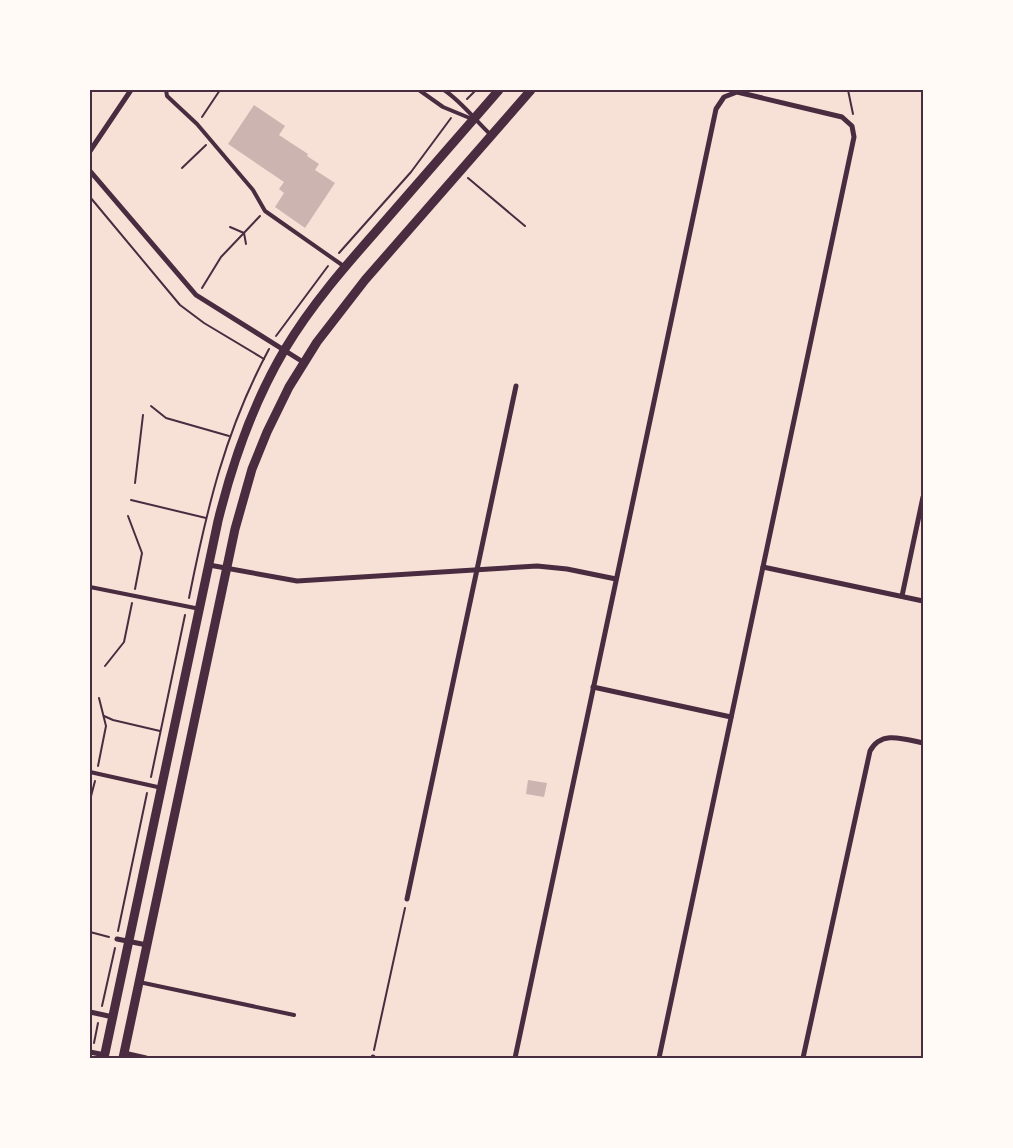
<svg xmlns="http://www.w3.org/2000/svg" width="1013" height="1148" viewBox="0 0 1013 1148" font-family="Jost,sans-serif">
	<rect width="100%" height="100%" fill="#f7e1d7"/>
	<g fill="#ccb4b1">
		<polygon points="254,105 285,126 279,135 308,154 307,156 319,164 315,170 335,183 305,228 275,207 284,193 279,189 284,182 228,144"/>
		<polygon points="528,780 547,783 544,797 526,794"/>
	</g>
	<g fill="none" stroke-linecap="round" stroke-linejoin="round">
		<g stroke="#4a2c40" stroke-width="2">
			<polyline points="848,90 853,114"/>
			<polyline points="467,99 476,90"/>
			<polyline points="202,117 220,90"/>
			<polyline points="182,168 206,145"/>
			<polyline points="468,178 525,226"/>
			<polyline points="90,197 180,305 204,323 264,359"/>
			<polyline points="230,227 244,233 246,244"/>
			<polyline points="339,253 411,172 451,118"/>
			<polyline points="202,288 221,257 260,216"/>
			<polyline points="276,336 328,266"/>
			<polyline points="151,406 166,418 229,436"/>
			<polyline points="135,483 143,415"/>
			<polyline points="131,500 206,518"/>
			<polyline points="128,516 142,553 135,589"/>
			<path d="M189,598c18,-90 36,-167 80,-249"/>
			<polyline points="105,666 124,642 132,603"/>
			<polyline points="104,716 113,720 160,731"/>
			<polyline points="98,766 106,726 99,698"/>
			<polyline points="151,777 185,615"/>
			<polyline points="90,800 95,781"/>
			<polyline points="118,931 147,793"/>
			<polyline points="90,932 109,937"/>
			<polyline points="102,1006 115,948"/>
			<polyline points="94,1043 98,1023"/>
			<polyline points="374,1050 405,908"/>
		</g>
		<g stroke="#4a2c40" stroke-width="4">
			<polyline points="166,90 167,96 197,124 253,190 265,211 345,267"/>
			<polyline points="419,90 443,107 472,119"/>
			<path d="M444,90c18,12 31,30 47,45"/>
			<polyline points="90,587 200,609"/>
			<polyline points="90,772 162,788"/>
			<polyline points="139,982 294,1015"/>
		</g>
		<g stroke="#4a2c40" stroke-width="5">
			<polyline points="90,151 131,90"/>
			<polyline points="90,171 196,295 303,362"/>
			<polyline points="209,565 297,581 537,566 567,569 616,579"/>
			<polyline points="763,567 923,601"/>
			<polyline points="902,596 923,497"/>
			<polyline points="593,687 731,717"/>
			<polyline points="407,899 516,386"/>
			<polyline points="117,939 147,945"/>
			<polyline points="90,1012 113,1017"/>
			<polyline points="90,1052 105,1055"/>
			<polyline points="124,1053 146,1058"/>
			<polyline points="373,1058 373,1057"/>
			<polyline points="515,1058 716,109 724,97 737,92 842,117 852,126 854,137 659,1058"/>
			<path d="M803,1058l67,-307c11,-21 34,-12 53,-8"/>
		</g>
		<g stroke="#4a2c40" stroke-width="9">
			<path d="M104,1058l114,-537c15,-61 35,-118 67,-172 28,-47 64,-87 100,-128 38,-44 76,-87 114,-131"/>
			<polyline points="123,1058 235,529 252,469 267,432 289,387 317,342 365,280 531,90"/>
		</g>
	</g>
	<rect width="1013" height="1148" fill="none" stroke="#fffaf5" stroke-width="182"/>
	<rect x="91" y="91" width="831" height="966" fill="none" stroke="#4a2c40" stroke-width="2"/>
</svg>
